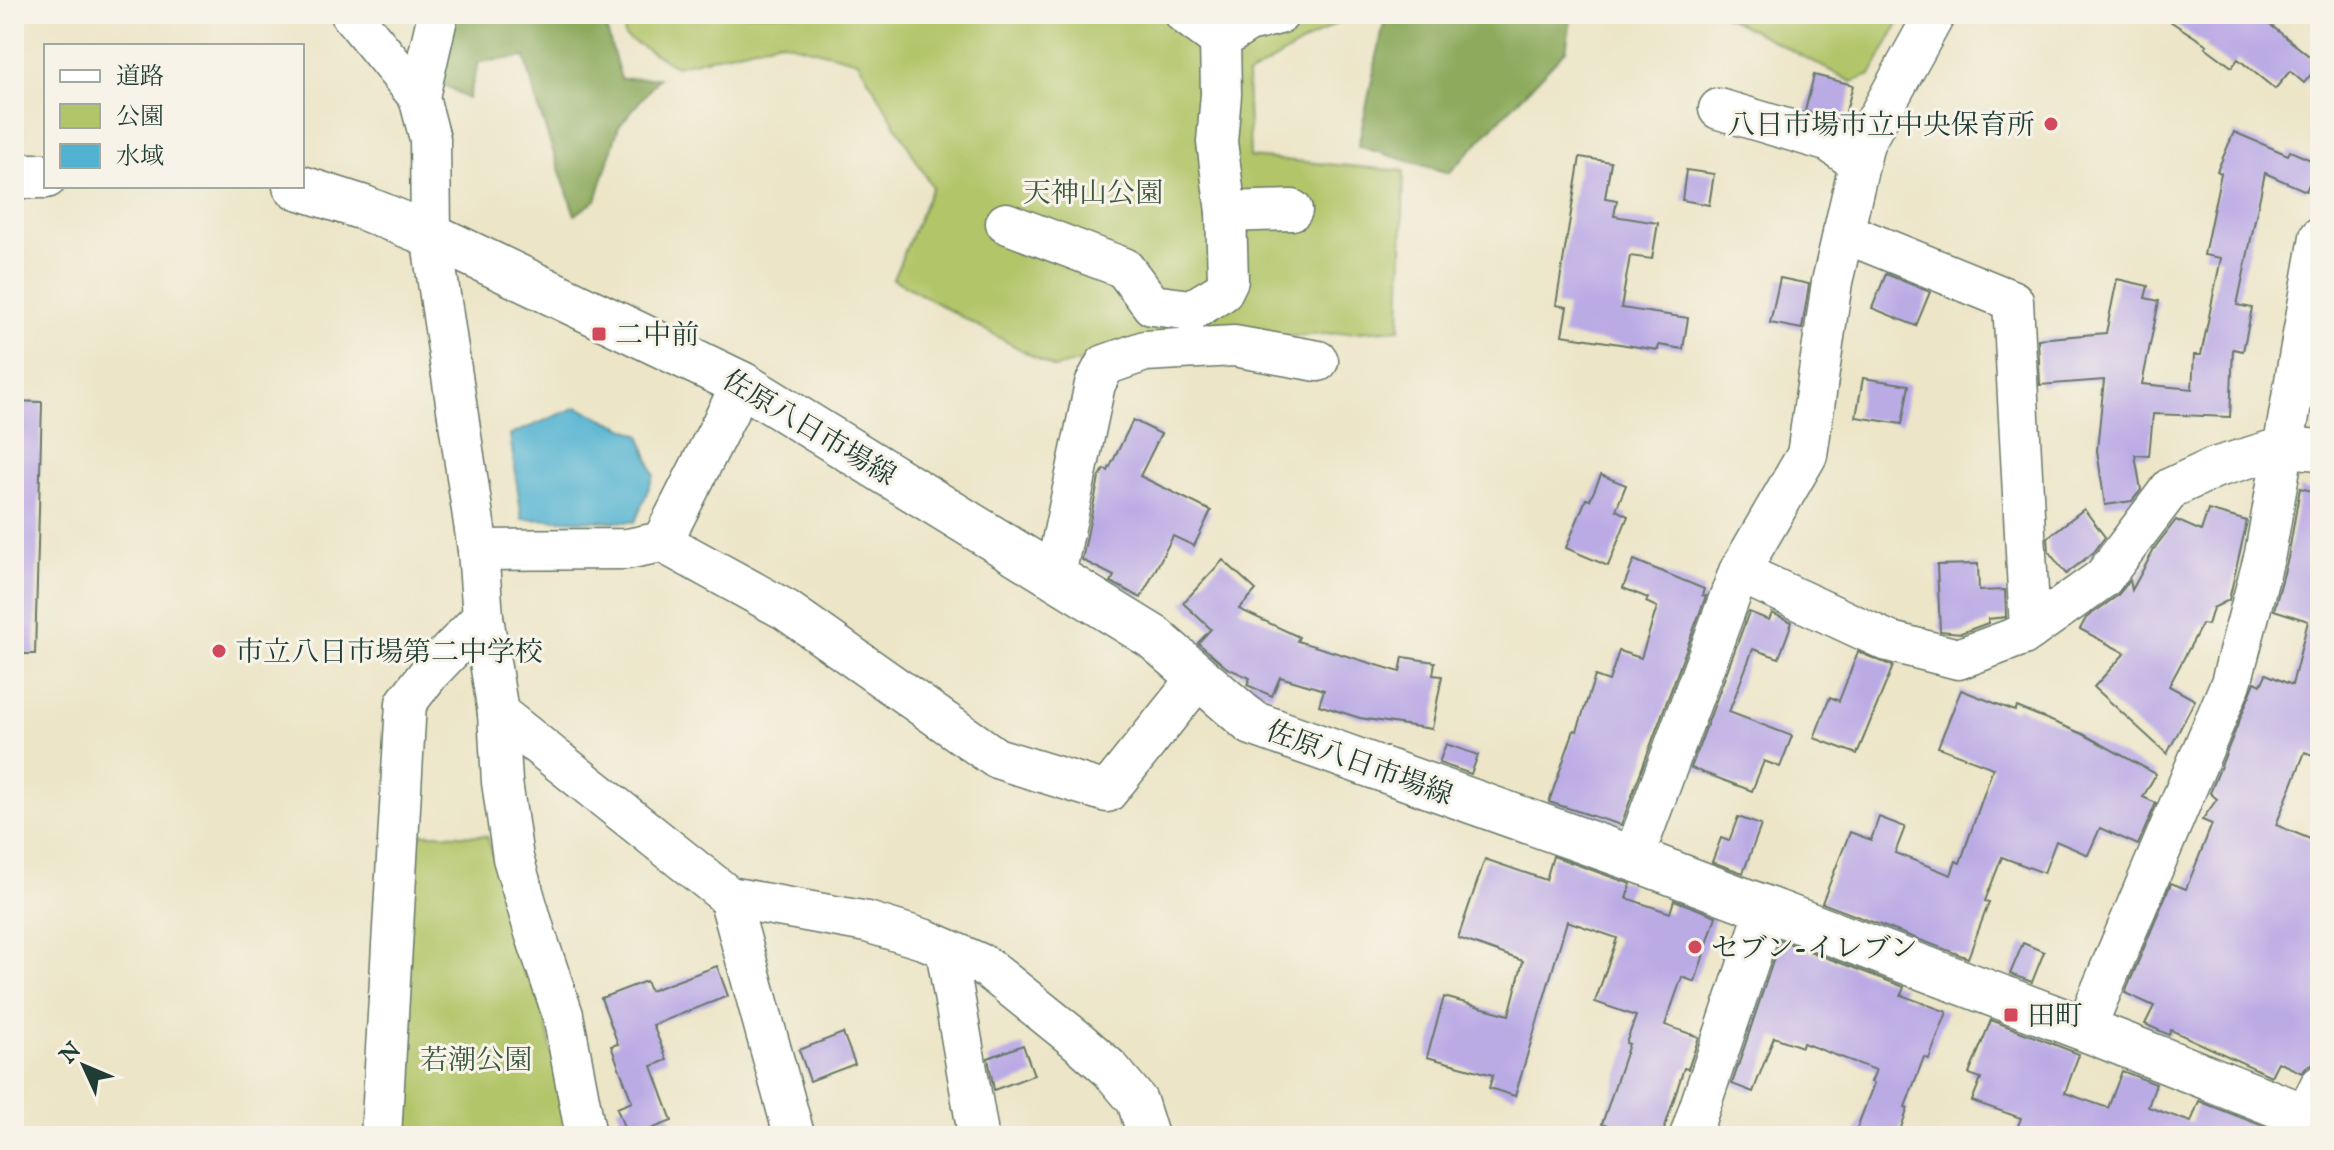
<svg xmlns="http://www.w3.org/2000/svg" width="2334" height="1150" viewBox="0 0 2334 1150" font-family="'IM FELL English','Noto Serif JP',serif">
	<rect width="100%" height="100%" fill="#f7f3e8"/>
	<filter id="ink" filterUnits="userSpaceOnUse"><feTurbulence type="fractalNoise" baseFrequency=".0125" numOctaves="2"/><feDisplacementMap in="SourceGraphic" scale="16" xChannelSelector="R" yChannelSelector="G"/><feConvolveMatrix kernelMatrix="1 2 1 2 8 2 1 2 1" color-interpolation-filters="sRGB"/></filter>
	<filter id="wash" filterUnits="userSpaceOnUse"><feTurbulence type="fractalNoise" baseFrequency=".006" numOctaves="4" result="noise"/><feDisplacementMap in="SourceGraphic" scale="32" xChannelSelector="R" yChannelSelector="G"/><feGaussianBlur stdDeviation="1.8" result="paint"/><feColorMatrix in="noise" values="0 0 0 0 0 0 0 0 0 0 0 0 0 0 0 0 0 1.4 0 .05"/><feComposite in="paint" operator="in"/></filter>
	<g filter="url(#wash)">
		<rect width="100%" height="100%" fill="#ece5c7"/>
		<g fill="#b2c569" stroke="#68814e" stroke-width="2">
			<polygon points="622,14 1344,14 1340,21 1247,76 1250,157 1404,171 1400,329 1145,346 1054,368 893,279 932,187 858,61 780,41 676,66 625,37"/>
			<polygon points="1721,14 1903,14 1871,75 1852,82"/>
			<polygon points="403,833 487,836 546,1023 569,1136 400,1136"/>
		</g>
		<g fill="#8daa5d" stroke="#567448" stroke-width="2">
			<polygon points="447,14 602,14 621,79 659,78 619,126 596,200 575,215 539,110 525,57 479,62 468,99 439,82"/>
			<polygon points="1386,14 1572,14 1566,50 1449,173 1358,146"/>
		</g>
		<polygon fill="#52b3d1" stroke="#387882" stroke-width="2" points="577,407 640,435 654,475 635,522 522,519 510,435"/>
		<g id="blocks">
			<g fill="#bbabe5">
				<polygon points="2159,14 2257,14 2319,64 2304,83 2290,71 2275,89 2238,59 2232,67 2205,47 2207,45"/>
				<polygon points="1814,75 1853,85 1843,123 1805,111"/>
				<polygon points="2234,132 2288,155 2290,151 2318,163 2306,191 2265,173 2237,305 2252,308 2243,351 2233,349 2230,417 2153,414 2149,456 2135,455 2141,490 2132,501 2105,505 2097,450 2104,380 2040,385 2038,339 2106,333 2117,279 2148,286 2145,298 2159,301 2142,384 2192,389 2194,355 2201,355 2221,258 2204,255 2221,173 2217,171"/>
				<polygon points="1580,157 1611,162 1605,198 1617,200 1614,216 1658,223 1652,259 1630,256 1621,308 1688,318 1683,349 1659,345 1658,350 1562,335 1567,307 1556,305"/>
				<polygon points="1686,170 1714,174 1709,205 1682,200"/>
				<polygon points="1886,274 1930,292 1916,326 1872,308"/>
				<polygon points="1780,278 1809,284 1802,329 1770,323"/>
				<polygon points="1863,378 1909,385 1902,424 1856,417"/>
				<polygon points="14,401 42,402 35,654 14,654"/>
				<polygon points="1133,420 1161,434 1140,476 1211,511 1194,546 1173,536 1141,598 1111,582 1114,576 1082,560 1099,478 1104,469 1108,471"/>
				<polygon points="1601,475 1626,485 1616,510 1628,516 1608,566 1566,548 1586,499 1590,500"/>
				<polygon points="2300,488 2320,493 2320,547 2314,578 2320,580 2320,758 2305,752 2276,825 2320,843 2320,1063 2308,1066 2302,1073 2278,1062 2271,1076 2171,1030 2169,1035 2145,1024 2154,1006 2125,993 2171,883 2186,889 2212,824 2202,820 2217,799 2210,793 2255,682 2261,685 2266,674 2292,685 2308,621 2274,610 2288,558"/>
				<polygon points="2084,509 2105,537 2094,552 2066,574 2049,552 2048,537"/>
				<polygon points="2208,510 2247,521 2229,600 2213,608 2208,625 2202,624 2169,686 2195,700 2167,754 2094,687 2125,653 2080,629 2086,618 2117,596 2130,580 2132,590 2156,546 2176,520 2201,531"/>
				<polygon points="1223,560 1256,590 1239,609 1299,637 1297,641 1400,672 1403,657 1435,662 1433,675 1442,676 1432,729 1360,718 1319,705 1324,690 1280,677 1272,696 1247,685 1250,678 1227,668 1198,643 1211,629 1183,603"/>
				<polygon points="1634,560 1704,589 1702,595 1706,596 1621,825 1549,802 1574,730 1577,731 1595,676 1609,681 1619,651 1641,658 1657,607 1646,602 1648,598 1623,588"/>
				<polygon points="1978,564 1979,591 2005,590 2006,617 1988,619 1988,623 1961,633 1940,631 1937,565"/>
				<polygon points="1749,612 1769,620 1772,613 1792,622 1779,658 1753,649 1729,712 1792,736 1780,767 1764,761 1752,791 1691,768"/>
				<polygon points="1858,652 1893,666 1857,754 1814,738 1830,697 1839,701"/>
				<polygon points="1961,690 2015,711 2017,707 2083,734 2156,774 2143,797 2156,803 2138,845 2100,828 2088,855 2056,841 2044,873 2002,857 1985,901 1989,902 1968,958 1822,903 1850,832 1871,840 1879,817 1905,827 1895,853 1951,875 1956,861 1960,863 1993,768 1938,747"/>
				<polygon points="1446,744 1478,755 1471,774 1439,763"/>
				<polygon points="1738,817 1761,825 1743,873 1712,862 1721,838 1729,841"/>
				<polygon points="1553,856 1631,884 1626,898 1670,913 1674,900 1716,916 1695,982 1682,977 1665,1025 1699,1037 1688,1069 1684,1068 1662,1136 1610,1136 1613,1128 1602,1124 1629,1044 1626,1043 1636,1016 1595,1002 1617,938 1567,921 1515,1096 1489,1088 1493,1075 1427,1057 1444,997 1509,1015 1523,961 1458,938 1485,859 1546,880"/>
				<polygon points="1780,940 1904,987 1901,995 1947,1012 1929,1059 1924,1057 1905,1107 1908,1108 1898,1136 1854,1136 1874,1083 1871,1082 1876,1070 1803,1043 1802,1047 1774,1037 1753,1092 1732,1084"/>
				<polygon points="2023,943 2044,952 2032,982 2010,974"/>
				<polygon points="717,966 728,996 653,1025 667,1060 652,1066 672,1121 633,1136 627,1136 617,1108 632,1102 611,1046 618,1044 601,998 646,981 650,991"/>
				<polygon points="1991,1020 2079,1054 2065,1093 2108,1108 2122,1071 2156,1084 2148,1107 2191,1122 2199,1101 2273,1130 2272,1136 2070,1136 2051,1129 2048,1136 2014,1136 2021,1118 1972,1101 1981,1078 1969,1074"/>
				<polygon points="843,1033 855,1064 810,1081 799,1050"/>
				<polygon points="1023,1045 1034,1075 994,1090 988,1058"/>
			</g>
		</g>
	</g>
	<g filter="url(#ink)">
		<use href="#blocks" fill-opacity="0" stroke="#677867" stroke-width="2"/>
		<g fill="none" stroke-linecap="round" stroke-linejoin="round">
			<g stroke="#677867" stroke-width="43">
				<g id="minor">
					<polyline points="351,14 419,97"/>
					<polyline points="438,14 419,97 430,139 431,235 478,550 483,617 498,713 502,782 513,858 536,936 563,1015 586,1136"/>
					<polyline points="1185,14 1220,40"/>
					<polyline points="1220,40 1248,22 1279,14"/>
					<polyline points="1719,109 1830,142 1859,163"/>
					<polyline points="1226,212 1292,210"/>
					<polyline points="1006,223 1124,268 1152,305 1192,310 1222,292 1228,280 1226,212 1217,142 1221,94 1220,40"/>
					<polyline points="1843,232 2013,301 2030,630"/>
					<polyline points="662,542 742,384"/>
					<polyline points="478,550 627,549 662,542 786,610 996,758 1107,792 1199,677"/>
					<polyline points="1739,572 1888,641 1958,659 2023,635 2103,578 2171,488 2214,468 2284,447 2320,450"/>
					<polyline points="1055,575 1095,384 1105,365 1145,351 1234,346 1318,361"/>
					<polyline points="498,713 729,897 867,922 926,940 985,966 1077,1040 1110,1069 1137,1101 1148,1136"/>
					<polyline points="1633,859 1739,572 1807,455 1832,282 1864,143 1935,14"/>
					<polyline points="729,897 793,1131 792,1136"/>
					<polyline points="946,949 977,1128 976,1136"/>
					<polyline points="2085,1029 2231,683 2265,554 2320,237"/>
					<polyline points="381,1136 406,703 430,672 483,617"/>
					<polyline points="1690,1136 1766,910"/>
					<polyline points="2295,1136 2320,1086"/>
				</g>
			</g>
			<g stroke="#677867" stroke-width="47">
				<g id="major">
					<polyline points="14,176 46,176"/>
					<polyline points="295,186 364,208 431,235 742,384 1153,637 1252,723 1651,865 2085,1029 2320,1122"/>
				</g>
			</g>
			<use href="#minor" stroke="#fff" stroke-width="40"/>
			<use href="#major" stroke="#fff" stroke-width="44"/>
		</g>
	</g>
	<g fill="#d1495b" stroke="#f7f3e8" stroke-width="3">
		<circle cx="2051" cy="124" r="8"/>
		<rect x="591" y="326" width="16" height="16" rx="4"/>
		<circle cx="219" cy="651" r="8"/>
		<circle cx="1695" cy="947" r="8"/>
		<rect x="2003" y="1007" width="16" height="16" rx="4"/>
	</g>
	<g text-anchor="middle" stroke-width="6" stroke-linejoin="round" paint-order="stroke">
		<g font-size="28" fill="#1f3d34" stroke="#f7f3e8" text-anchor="start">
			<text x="2035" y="134" text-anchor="end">八日市場市立中央保育所</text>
			<text x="615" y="344">二中前</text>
			<text x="235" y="661">市立八日市場第二中学校</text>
			<text x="1711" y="957">セブン-イレブン</text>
			<text x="2027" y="1025">田町</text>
		</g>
		<g font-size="28" fill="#3c583f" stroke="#f7f3e8">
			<text x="1093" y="202">天神山公園</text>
			<text x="476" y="1069">若潮公園</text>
		</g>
		<g font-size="28" fill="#1f3d34" stroke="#f7f3e8">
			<text transform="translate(810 427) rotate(31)" y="10">佐原八日市場線</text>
			<text transform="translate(1360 762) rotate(20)" y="10">佐原八日市場線</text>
		</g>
	</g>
	<rect width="2334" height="1150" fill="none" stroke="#f7f3e8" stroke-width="48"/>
	<rect x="44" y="44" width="260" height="144" fill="#f7f3e8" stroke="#a1aaa0" stroke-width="2"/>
	<rect x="60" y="70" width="40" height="12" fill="#ffffff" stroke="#a1aaa0" stroke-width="2"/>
	<text x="116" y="84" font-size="24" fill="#1f3d34">道路</text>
	<rect x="60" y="104" width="40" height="24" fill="#b2c569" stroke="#a1aaa0" stroke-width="2"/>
	<text x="116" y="124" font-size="24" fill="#1f3d34">公園</text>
	<rect x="60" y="144" width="40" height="24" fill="#52b3d1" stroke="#a1aaa0" stroke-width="2"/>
	<text x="116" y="164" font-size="24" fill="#1f3d34">水域</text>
	<g transform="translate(84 1066) rotate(314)" stroke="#f7f3e8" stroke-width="6" paint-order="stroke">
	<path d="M0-6L14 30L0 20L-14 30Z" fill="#1f3d34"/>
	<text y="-12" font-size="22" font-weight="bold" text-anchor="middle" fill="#1f3d34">N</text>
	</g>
</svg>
